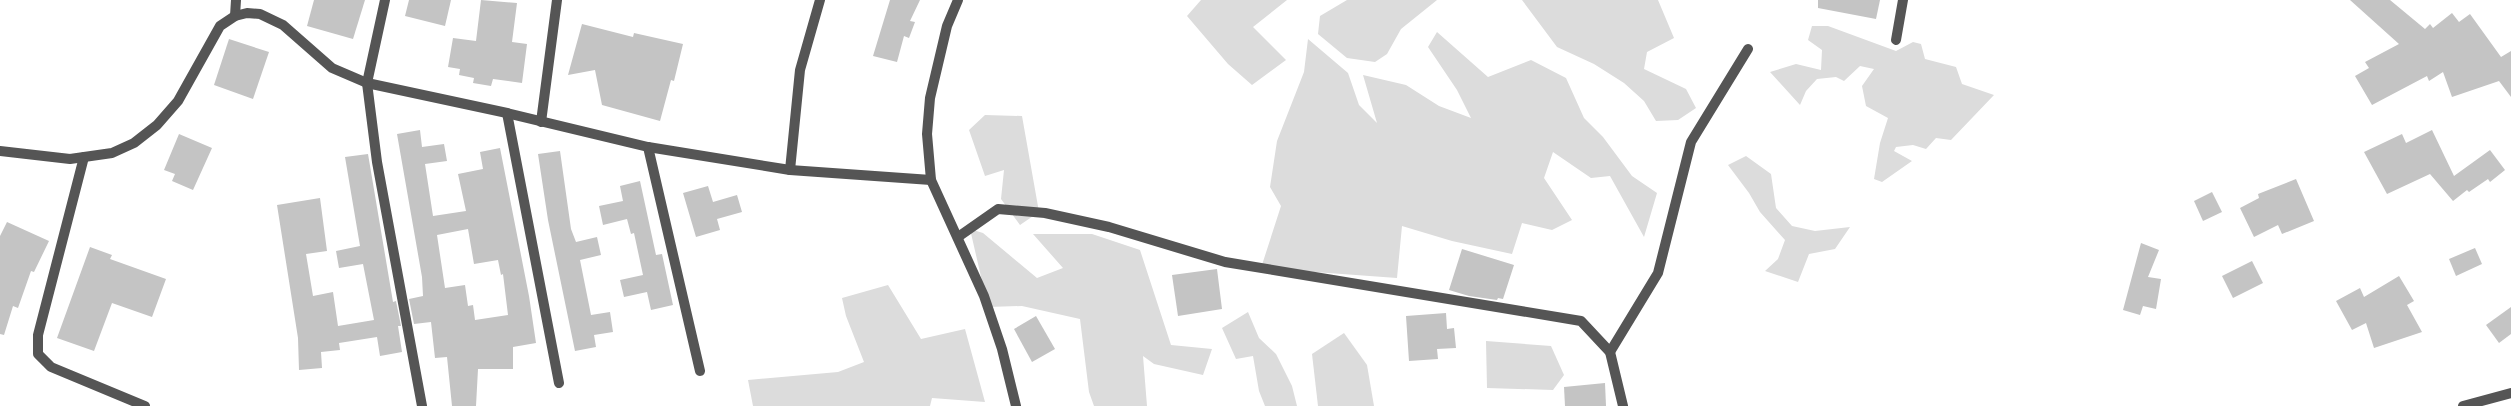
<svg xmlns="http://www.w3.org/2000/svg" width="2511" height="406" viewBox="0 0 2511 406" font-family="'Source Sans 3',sans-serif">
	<rect width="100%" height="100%" fill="#fff"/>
	<g fill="#dcdcdc">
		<polygon points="1201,0 1287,0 1253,27 1286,60 1252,85 1228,64 1187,16"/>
		<polygon points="1347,0 1437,0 1401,29 1387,54 1375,62 1347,58 1318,34 1320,16"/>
		<polygon points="1522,0 1658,0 1674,38 1647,52 1644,69 1686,89 1696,108 1678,120 1656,121 1644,101 1624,83 1594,64 1557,47"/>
		<polygon points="1812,26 1828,26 1896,51 1913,42 1921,44 1925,59 1956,67 1962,84 1994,95 1951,140 1936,138 1926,149 1913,145 1896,147 1894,151 1912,161 1882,182 1874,179 1880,143 1888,118 1866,106 1862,86 1874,69 1860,66 1844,81 1836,77 1817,79 1806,91 1800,105 1770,72 1796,64 1821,70 1822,50 1808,40"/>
		<polygon points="1437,32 1488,77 1531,60 1566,78 1584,118 1603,137 1632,176 1657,193 1644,237 1610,176 1591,178 1553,152 1544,178 1572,220 1552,230 1522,223 1512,254 1452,241 1402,226 1397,278 1261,268 1281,206 1270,187 1277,141 1304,72 1308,39 1348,73 1359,105 1377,123 1363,75 1406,85 1439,106 1471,118 1457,90 1428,47"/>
		<polygon points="985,115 1022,116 1039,212 1020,225 1001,199 1004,170 985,176 969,130"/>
		<polygon points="1746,156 1771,174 1776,208 1792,226 1815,231 1850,227 1835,249 1809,254 1798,282 1765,271 1778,259 1785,240 1760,212 1749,193 1728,165"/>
		<polygon points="970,229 983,233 1037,278 1063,268 1033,234 1092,234 1140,250 1171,345 1212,349 1203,375 1154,364 1143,356 1147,406 1094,406 1089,392 1080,319 1022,306 988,307"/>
		<polygon points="888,285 921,339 965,329 985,402 932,398 930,406 753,406 748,380 838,372 864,362 846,316 842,298"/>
		<polygon points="1248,312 1259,338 1276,354 1292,386 1297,406 1265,406 1259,391 1253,356 1236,359 1222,328"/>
		<polygon points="1344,333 1367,365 1374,406 1318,406 1312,354"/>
		<polygon points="1486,341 1551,346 1564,375 1553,390 1487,388"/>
	</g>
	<g fill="#c4c4c4" fill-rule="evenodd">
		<polygon points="314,0 365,0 353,39 307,26"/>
		<polygon points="409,0 451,0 445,26 405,16"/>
		<polygon points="481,0 517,3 512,42 527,44 522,83 493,79 491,86 473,83 474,78 459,75 460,69 448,67 453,38 476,41"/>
		<polygon points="890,0 920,0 910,21 915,22 909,38 904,36 897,62 873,56"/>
		<polygon points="1818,0 1880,0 1876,19 1818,8"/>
		<polygon points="2350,0 2390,0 2425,29 2430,24 2433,28 2452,13 2459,22 2470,14 2501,57 2511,51 2511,97 2499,81 2452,97 2443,72 2429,81 2427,76 2372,105 2355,76 2369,68 2365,62 2399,44"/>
		<polygon points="582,24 633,37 634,33 683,44 674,81 671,80 660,121 602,105 595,70 568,75"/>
		<polygon points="229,39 269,52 253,99 214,85"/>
		<path d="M420,130l2,17 22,-3 3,17 -22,3 8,52 33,-5 -8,-37 25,-5 -3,-17 20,-4 29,148 7,47 -23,4v22h-35l-2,37h-24l-5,-49 -12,1 -4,-36 -17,2 -5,-25 14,-3 -1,-19 -25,-143zM468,229l6,35 24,-4 3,15 2,-1 5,41 -33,5 -2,-15 -5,1 -3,-21 -20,3 -8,-53z"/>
		<polygon points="2432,130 2454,176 2490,150 2505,170 2490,182 2488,179 2469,192 2467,190 2453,201 2430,174 2387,194 2364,152 2402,134 2406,143"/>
		<polygon points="179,134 212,148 193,190 172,181 175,174 164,170"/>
		<polygon points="560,151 571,229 576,242 597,237 601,255 580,260 591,315 610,312 613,332 594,335 596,347 575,351 548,220 538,154"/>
		<polygon points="368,154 393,302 396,301 401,326 398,326 402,352 380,356 377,337 339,343 340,350 321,352 322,368 299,370 298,338 277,205 320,198 327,251 306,254 313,296 333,292 338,326 374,320 363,264 339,268 336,251 360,246 345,157"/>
		<polygon points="2296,179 2314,221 2282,234 2278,225 2254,237 2240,208 2259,198 2258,194"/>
		<polygon points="640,181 656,255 662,254 673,305 651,310 647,292 624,297 620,280 643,275 634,233 631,234 627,219 603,225 599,206 623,201 620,186"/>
		<polygon points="708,186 713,202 737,195 742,212 717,219 720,230 696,237 683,193"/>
		<polygon points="2212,192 2222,212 2203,221 2194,201"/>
		<polygon points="7,222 49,241 34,272 31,271 18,308 13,306 4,335 0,334 0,236"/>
		<polygon points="2141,243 2159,250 2148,277 2161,279 2156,309 2143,306 2140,315 2123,310"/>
		<polygon points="90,247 112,255 110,259 166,279 152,317 112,303 94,351 57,338"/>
		<polygon points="2475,248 2482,264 2456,276 2449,259"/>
		<polygon points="1462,249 1514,265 1503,299 1498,298 1497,300 1469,296 1449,290"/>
		<polygon points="2252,261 2263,283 2233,298 2222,276"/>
		<polygon points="1217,269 1222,309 1178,316 1172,275"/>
		<polygon points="2399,276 2414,301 2407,305 2422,332 2374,348 2366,323 2352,330 2336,301 2360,288 2364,297"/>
		<polygon points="2511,307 2511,334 2499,343 2486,325"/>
		<polygon points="1446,313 1447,329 1454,328 1456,348 1437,349 1438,359 1409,361 1406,316"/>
		<polygon points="1036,316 1055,349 1032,362 1014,329"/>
		<polygon points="1605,383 1606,406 1565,406 1564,387"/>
	</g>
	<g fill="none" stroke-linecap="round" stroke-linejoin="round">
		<g stroke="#555" stroke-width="10">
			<polyline points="385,0 367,83 377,162 422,406"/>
			<polyline points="958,0 947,26 930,98 927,134 931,180 984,296 1002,349 1016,406"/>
			<polyline points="235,16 236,0"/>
			<polyline points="1896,40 1903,0"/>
			<polyline points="507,113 559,383"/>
			<polyline points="541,122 557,0"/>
			<polyline points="648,147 700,371"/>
			<polyline points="0,151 70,159 112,153 134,143 157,125 178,101 220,26 235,16 247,13 260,14 283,25 332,68 367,83 507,113 648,147 790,170 931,180"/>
			<polyline points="84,157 38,335 38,354 51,367 145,406"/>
			<polyline points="790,170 800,70 820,0"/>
			<polyline points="958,237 998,209 1045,213 1109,227 1225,262 1581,321 1610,352 1623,406"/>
			<polyline points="1610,352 1658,273 1691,142 1748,49"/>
			<polyline points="2463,406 2511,393"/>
		</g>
	</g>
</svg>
